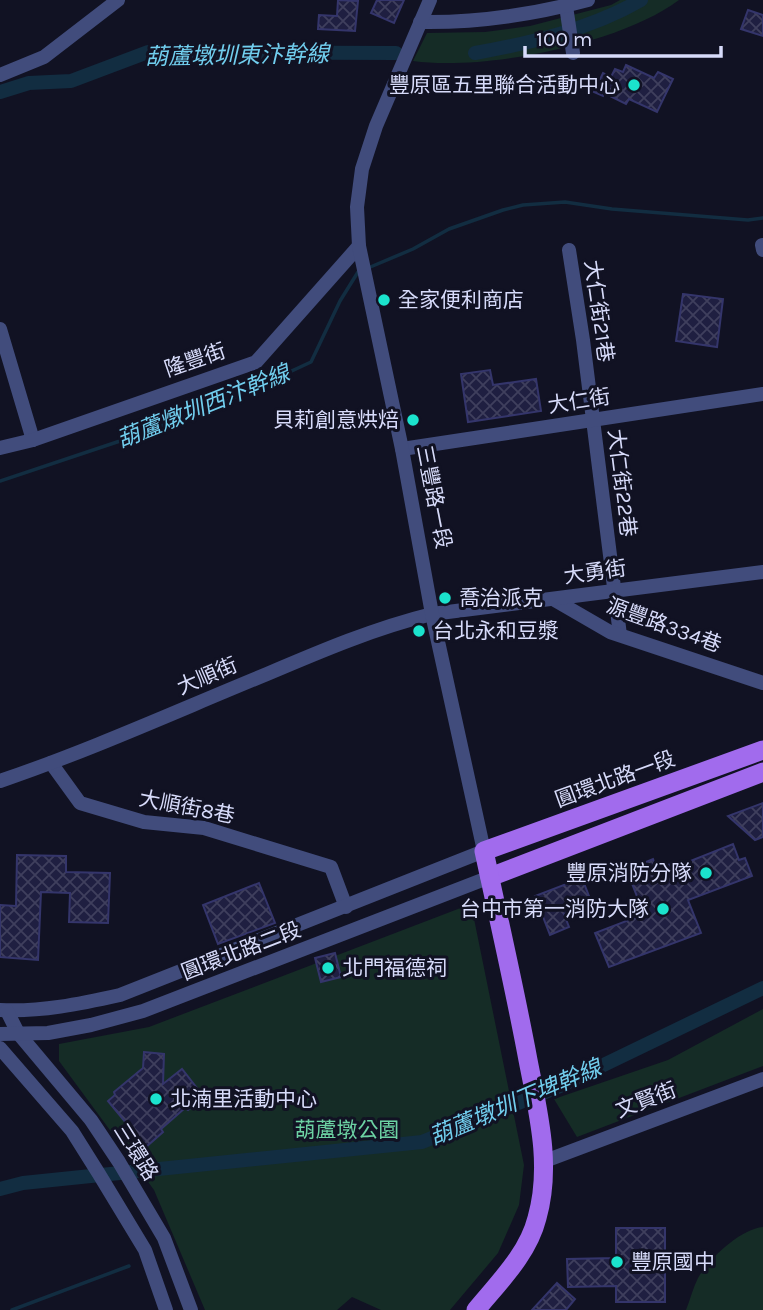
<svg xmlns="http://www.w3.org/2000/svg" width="763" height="1310" viewBox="0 0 763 1310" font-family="Karla,'Noto Sans TC',sans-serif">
	<defs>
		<pattern id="building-cross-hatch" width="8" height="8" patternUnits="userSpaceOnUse" patternTransform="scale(1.75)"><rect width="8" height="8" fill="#1f1f41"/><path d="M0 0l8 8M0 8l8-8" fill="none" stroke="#3f3f5d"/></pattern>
	</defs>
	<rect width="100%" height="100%" fill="#111223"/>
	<g fill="#152c26">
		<path d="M620,0h59c-59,44 -194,71 -266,61l14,-28 58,-1 45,-6 81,-21z"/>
		<polygon points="471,904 524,1165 519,1205 498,1253 450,1310 381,1310 352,1297 337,1310 205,1310 154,1190 59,1061 59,1044 149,1027"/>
		<polygon points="763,1009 763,1066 577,1137 554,1099 668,1060"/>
		<path d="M763,1227v83h-77c4,-10 7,-22 12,-32 11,-19 42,-49 65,-51z"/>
	</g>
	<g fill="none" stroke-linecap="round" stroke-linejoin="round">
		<g stroke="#122d41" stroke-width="3.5">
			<polyline points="368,268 413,249 449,229 503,210 523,205 565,202 612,209 748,220 763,218"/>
			<polyline points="0,481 123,440 225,402 311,362 340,301 358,272 361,271"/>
			<polyline points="12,1310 129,1266"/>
		</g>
		<g stroke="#122d41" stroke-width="14">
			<path d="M475,53c56,-10 116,-24 166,-53"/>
			<polyline points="0,92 29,83 71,81 148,52 396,53"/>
			<polyline points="0,1189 23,1183 422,1142 560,1086 763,988"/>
		</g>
	</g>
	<g fill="url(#building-cross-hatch)" stroke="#34356b" stroke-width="2">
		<polygon points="338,0 358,1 355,31 318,29 319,15 337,16"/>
		<polygon points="377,0 404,0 394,23 371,13"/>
		<polygon points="748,10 763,15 763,36 741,29"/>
		<polygon points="626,65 654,78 658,72 673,79 657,112 629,99 626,104 604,93 603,96 594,92 603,73 611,77 615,69 623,72"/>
		<polygon points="683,294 723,299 717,347 676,341"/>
		<polygon points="490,370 493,385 536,379 541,411 468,422 461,374"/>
		<polygon points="763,803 763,837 755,840 728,816"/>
		<polygon points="733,844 739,860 745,858 752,876 688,900 701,933 609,967 595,933 637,917 631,901 638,899 631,881 638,875 634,867 653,859 656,867 673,864 673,868"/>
		<polygon points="17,855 66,856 66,872 110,873 108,923 69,922 70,893 41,892 38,960 0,957 0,905 16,906"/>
		<polygon points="582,878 592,904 564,914 569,927 550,935 535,896"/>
		<polygon points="259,883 275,923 218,944 203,905"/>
		<polygon points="335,953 341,977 321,982 315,958"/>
		<polygon points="144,1052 164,1054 163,1084 182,1069 204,1097 188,1110 185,1108 161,1129 163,1132 146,1147 108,1101 115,1095 114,1092 143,1068"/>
		<polygon points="616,1228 665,1228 665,1302 616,1302 616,1286 568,1287 567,1259 616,1258"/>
		<polygon points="557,1283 575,1299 566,1310 532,1310"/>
	</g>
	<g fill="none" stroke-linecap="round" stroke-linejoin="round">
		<g stroke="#414c7c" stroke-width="14">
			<polyline points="566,6 573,53"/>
			<path d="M420,22c58,1 112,-7 168,-22"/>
			<polyline points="0,75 44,57 118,0"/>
			<polyline points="762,245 763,250"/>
			<polyline points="569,250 583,340 620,635"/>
			<polyline points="0,329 33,440"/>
			<polyline points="0,448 33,440 256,362 359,246"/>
			<polyline points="402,449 763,394"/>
			<polyline points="553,599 610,632 763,683"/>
			<polyline points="51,763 80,803 144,822 204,828 331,867 346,907"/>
			<path d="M0,781c91,-31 179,-71 267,-107 54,-23 108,-46 165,-60l331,-42"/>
			<polyline points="545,1161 763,1079"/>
		</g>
		<g stroke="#414c7c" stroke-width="14">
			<path d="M0,1010c41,2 80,-6 120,-15l364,-144 -52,-237 -30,-165 -43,-203 -2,-39 5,-38 14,-43 54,-126"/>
			<polyline points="7,1011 18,1033 91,1120 119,1162 164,1238 191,1310"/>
			<polyline points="0,1034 48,1033 91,1025 143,1011 490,877"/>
			<polyline points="0,1048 72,1131 99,1174 145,1250 166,1310"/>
		</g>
		<g stroke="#a16bed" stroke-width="19">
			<polyline points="490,877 763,772"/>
			<path d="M476,1310c23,-28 52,-56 61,-92 15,-53 1,-106 -9,-158 -13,-70 -29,-139 -44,-209l279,-101"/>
		</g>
	</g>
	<g fill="#1be3cd" stroke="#111223" stroke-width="2.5">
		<circle cx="634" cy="85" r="7"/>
		<circle cx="384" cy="300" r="7"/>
		<circle cx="413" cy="420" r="7"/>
		<circle cx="445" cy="598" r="7"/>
		<circle cx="419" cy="631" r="7"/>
		<circle cx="706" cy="873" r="7"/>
		<circle cx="663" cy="909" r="7"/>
		<circle cx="328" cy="968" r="7"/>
		<circle cx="156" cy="1099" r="7"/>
		<circle cx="617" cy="1262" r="7"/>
	</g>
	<g text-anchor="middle" stroke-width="6" stroke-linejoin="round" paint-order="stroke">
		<g font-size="21" fill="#d7dbfa" stroke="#111223" text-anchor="start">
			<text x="620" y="92" text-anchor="end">豐原區五里聯合活動中心</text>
			<text x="398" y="307">全家便利商店</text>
			<text x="399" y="427" text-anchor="end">貝莉創意烘焙</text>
			<text x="459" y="605">喬治派克</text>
			<text x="433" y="638">台北永和豆漿</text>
			<text x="692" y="880" text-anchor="end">豐原消防分隊</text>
			<text x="649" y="916" text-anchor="end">台中市第一消防大隊</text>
			<text x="342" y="975">北門福德祠</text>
			<text x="170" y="1106">北湳里活動中心</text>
			<text x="631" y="1269">豐原國中</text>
		</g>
		<g font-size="21" fill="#d7dbfa" stroke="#111223">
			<text transform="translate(599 311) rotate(82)" y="7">大仁街21巷</text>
			<text transform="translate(195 360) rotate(-19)" y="7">隆豐街</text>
			<text transform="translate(579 401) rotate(-9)" y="7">大仁街</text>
			<text transform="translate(622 483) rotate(83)" y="7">大仁街22巷</text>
			<text transform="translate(434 497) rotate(79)" y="7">三豐路一段</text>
			<text transform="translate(595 572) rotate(-8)" y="7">大勇街</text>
			<text transform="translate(664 625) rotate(20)" y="7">源豐路334巷</text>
			<text transform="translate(207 676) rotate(-23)" y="7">大順街</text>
			<text transform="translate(615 779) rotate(-20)" y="7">圓環北路一段</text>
			<text transform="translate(187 807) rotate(11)" y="7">大順街8巷</text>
			<text transform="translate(241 951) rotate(-21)" y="7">圓環北路二段</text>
			<text transform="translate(646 1100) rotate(-21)" y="7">文賢街</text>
			<text transform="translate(136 1152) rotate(58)" y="7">三環路</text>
		</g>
		<g font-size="21" fill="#6cd2a3" stroke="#111223">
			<text x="347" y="1137">葫蘆墩公園</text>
		</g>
		<g font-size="23" font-style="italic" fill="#71ceee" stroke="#111223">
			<text transform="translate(237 55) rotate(-1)" y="8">葫蘆墩圳東汴幹線</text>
			<text transform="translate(203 406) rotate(-22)" y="8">葫蘆燉圳西汴幹線</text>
			<text transform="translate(515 1102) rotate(-23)" y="8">葫蘆墩圳下埤幹線</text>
		</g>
	</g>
	<path d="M525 46v10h196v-10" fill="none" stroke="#d7dbfa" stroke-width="3.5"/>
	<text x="536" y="46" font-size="21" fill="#d7dbfa" stroke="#111223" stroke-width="5" paint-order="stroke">100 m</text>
</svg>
